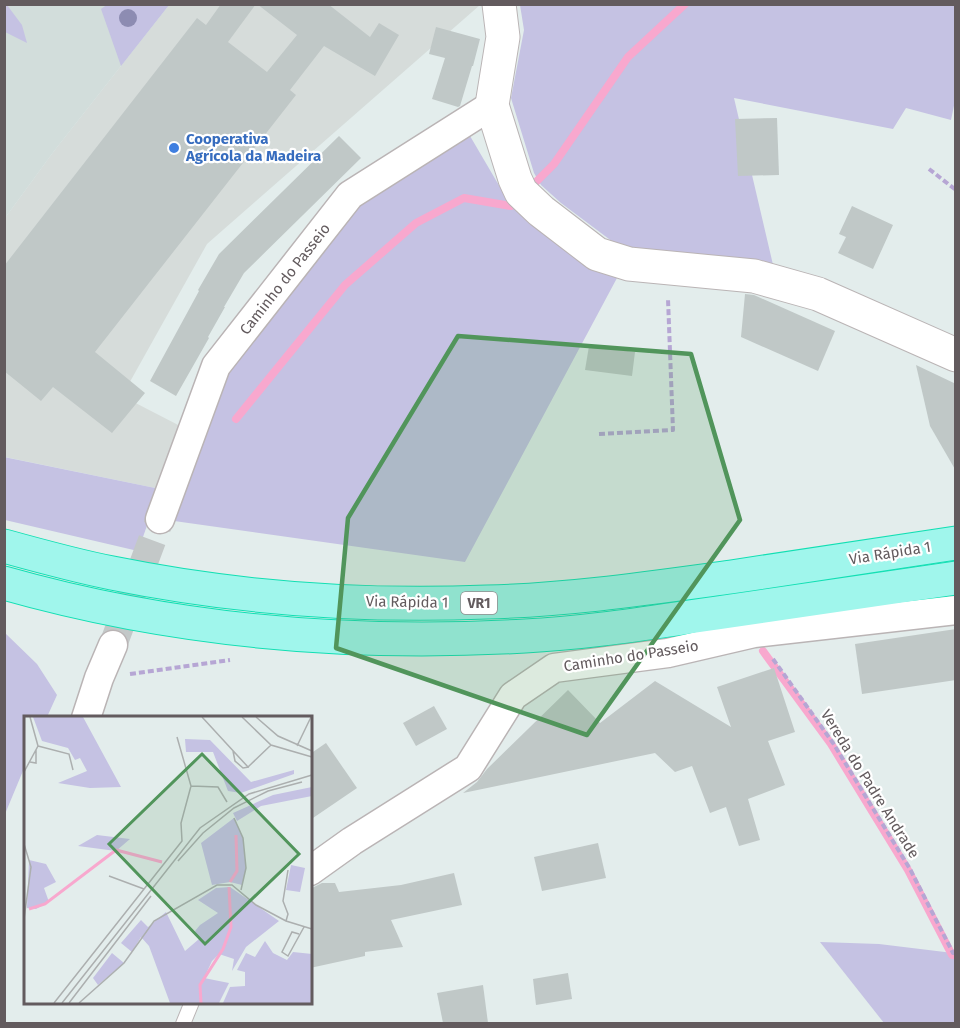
<svg xmlns="http://www.w3.org/2000/svg" width="960" height="1028" viewBox="0 0 960 1028" font-family="'Fira Sans',sans-serif">
	<rect width="100%" height="100%" fill="#e3edec"/>
	<polygon fill="#d6dcda" points="169,5 480,5 207,244 122,396 184,428 160,489 5,457 5,218 54,151"/>
	<polygon fill="#d2dddb" points="5,5 169,5 54,151 5,218"/>
	<g fill="#c5c2e3">
		<polygon points="108,4 169,5 121,66 101,9"/>
		<polygon points="4,5 7,5 22,25 27,43 5,32"/>
		<polygon points="520,5 955,5 956,96 951,120 906,108 893,129 734,98 774,269 686,262 617,245 561,203 541,185 534,173 511,98 524,30"/>
		<polygon points="463,124 511,206 617,278 465,562 160,519 216,366 350,195"/>
		<polygon points="4,457 160,489 138,551 5,520"/>
		<polygon points="5,633 37,664 57,695 47,717 26,718 25,766 5,814"/>
		<polygon points="820,942 879,944 953,953 956,956 955,1023 884,1023"/>
	</g>
	<g fill="none" stroke-linecap="round" stroke-linejoin="round">
		<g stroke="#f8a8ce" stroke-width="8">
			<polyline points="529,189 554,164 628,57 685,4"/>
			<polyline points="236,419 345,285 416,223 464,198 511,206 520,198"/>
			<polyline points="763,651 831,744 908,870 952,955 956,955"/>
		</g>
	</g>
	<g fill="#c0c8c7">
		<polygon points="221,4 256,4 228,42 267,72 297,35 257,4 328,4 370,37 379,23 399,35 375,76 324,46 290,90 296,95 95,352 145,393 112,433 53,387 41,401 4,371 4,266 197,18 206,25"/>
		<polygon points="436,27 480,39 473,66 472,66 460,106 458,107 432,99 445,58 429,54"/>
		<polygon points="777,118 779,175 738,176 735,119"/>
		<polygon points="339,136 361,158 244,273 224,307 225,307 208,337 209,338 176,396 150,381 199,291 198,290 219,254"/>
		<polygon points="852,206 893,225 873,269 838,253 846,237 839,234"/>
		<polygon points="745,294 754,295 835,331 818,371 741,337"/>
		<polygon points="589,346 635,352 632,376 585,370"/>
		<polygon points="916,365 956,384 956,471 930,426"/>
		<polygon points="956,629 956,680 862,694 855,644"/>
		<polygon points="774,668 795,732 768,741 785,785 748,799 760,840 739,846 726,807 710,813 692,766 675,772 655,753 463,793 477,782 487,769 568,690 600,723 655,681 731,727 717,687"/>
		<polygon points="434,706 447,729 416,746 403,723"/>
		<polygon points="326,743 357,788 310,820 310,754"/>
		<polygon points="598,843 606,878 542,891 534,857"/>
		<polygon points="454,873 462,905 391,920 403,947 365,952 365,956 310,968 310,889 322,883 335,883 339,892 401,885"/>
		<polygon points="568,973 572,999 536,1005 533,979"/>
		<polygon points="483,985 488,1023 443,1023 437,993"/>
	</g>
	<g fill="none" stroke-linecap="round" stroke-linejoin="round">
		<polyline stroke="#c3c8c8" stroke-width="28" stroke-dasharray="28 14" stroke-linecap="butt" points="113,645 160,519"/>
		<g stroke="#bab4b5" stroke-width="16">
			<polyline id="service" points="183,1024 192,1002"/>
		</g>
		<g stroke="#bab4b5" stroke-width="31">
			<g id="minor">
				<polyline points="160,519 216,366 350,195 492,105"/>
				<polyline points="86,718 99,678 113,645"/>
				<polyline points="310,871 352,841 468,768 513,696 554,668 668,653 754,633 956,610"/>
			</g>
		</g>
		<g stroke="#bab4b5" stroke-width="35">
			<polyline id="tertiary" points="499,4 503,37 492,105 515,179 521,192 541,211 597,254 629,264 754,276 818,294 956,355"/>
		</g>
		<g stroke="#12dfb3" stroke-width="35">
			<g id="trunk">
				<path d="M4,546c36,10 72,20 108,27 123,25 250,34 375,29 82,-2 163,-14 244,-25 75,-11 150,-22 225,-34"/>
				<path d="M4,583c169,48 346,63 521,53 64,-3 128,-14 192,-23 79,-11 159,-23 239,-35"/>
			</g>
		</g>
		<g stroke="#b6a6d4" stroke-width="4" stroke-dasharray="6 3" stroke-linecap="butt">
			<polyline points="929,169 956,190"/>
			<polyline points="599,434 673,430 668,299"/>
			<polyline points="773,659 833,743 910,869 953,953 956,953"/>
			<polyline points="130,674 230,660"/>
		</g>
		<use href="#service" stroke="#fff" stroke-width="14"/>
		<use href="#minor" stroke="#fff" stroke-width="28"/>
		<use href="#tertiary" stroke="#fff" stroke-width="33"/>
		<use href="#trunk" stroke="#a0f6ec" stroke-width="33"/>
	</g>
	<circle fill="#8d8cb2" cx="128" cy="18" r="9"/>
	<path fill="#51955b" fill-opacity="0.2" stroke="#51955b" stroke-width="4.5" stroke-linejoin="round" d="M458,336l233,18 49,166 -153,215 -251,-87 12,-130z"/>
	<circle fill="#3f7fe0" stroke="#fff" stroke-width="2" cx="174" cy="148" r="6"/>
	<g text-anchor="middle" stroke-width="4.5" stroke-linejoin="round" paint-order="stroke">
		<rect fill="#fff" stroke="#928c8e" stroke-width="1.5" x="461" y="592" width="36" height="22" rx="4.5"/>
		<g font-size="14" font-weight="bold" fill="#635b5e">
			<text x="479" y="608">VR1</text>
		</g>
		<g font-size="15" font-weight="bold" fill="#366cbe" stroke="#fff" text-anchor="start">
			<text x="186" y="144">Cooperativa<tspan x="186" dy="17">Agrícola da Madeira</tspan></text>
		</g>
		<g font-size="15" fill="#635b5e" stroke="#fff">
			<text transform="translate(285 279) rotate(-52)" y="5">Caminho do Passeio</text>
			<text transform="translate(890 553) rotate(-9)" y="5">Via Rápida 1</text>
			<text transform="translate(407 602) rotate(1)" y="5">Via Rápida 1</text>
			<text transform="translate(631 656) rotate(-9)" y="5">Caminho do Passeio</text>
			<text transform="translate(870 784) rotate(58)" y="5">Vereda do Padre Andrade</text>
		</g>
	</g>
	<g transform="translate(24 716)">
		<rect width="288" height="288" fill="#e3edec"/>
		<path d="M9,1h50l38,70 -31,1 -32,-5 29,-12 -7,-13 -5,2 -7,-12 -26,-7zM161,23l25,1 41,42 43,-12v4l-53,19 -13,-2 -15,-39h-27zM288,71v9l-51,10 -24,15 -4,-8 40,-18zM210,102l9,20 3,30 -4,17 -12,-3 -18,3 -11,-42zM73,119l33,4 -14,12 -38,-5zM5,144l17,4 10,18 -12,6 5,14 -13,7 -9,-1zM267,149l14,3 -5,24 -14,-2zM206,171l49,34 -33,26 -14,24 2,-12 -15,-5 -7,7 -8,17 25,5 -10,20h-49l-21,-57 -8,-9 -9,15 -11,-9 20,-23 7,7 18,-15 19,39 14,-12 -4,-8 5,-6 18,-12 -20,-13 18,-12zM241,225l8,12 14,7 6,-8 19,2v49h-89l7,-16 15,-1v-14l-8,-2 9,-17 9,4zM88,237l12,10 -26,22 -5,-7z" fill="#c5c2e3"/>
		<path fill="none" stroke="#f8a8ce" stroke-width="3" d="M206,166l7,-11 -1,-36M5,193l16,-5 71,-54 46,12M177,287l-1,-18 23,-36 8,-22 -2,-40"/>
		<path fill="none" stroke="#acafaf" stroke-width="1.5" d="M178,1l46,50 23,-22M218,1l29,28 41,12M232,1l22,19 34,15M153,21l14,49M14,30l31,8 4,16M273,30l14,-29M209,35l2,10 8,7 6,-1M6,46l6,1v-13M0,56l14,-26 -8,-29M167,70l27,1 9,15M210,102l9,20 3,30 -5,22M0,128l7,23 -7,52M154,145l25,-28 31,-25 34,-17 34,-9M85,160l35,13M262,205l2,-7 -5,-13 5,-31M275,218l-7,-2 -10,20 6,4 16,-29M30,287l128,-162 -1,-18 10,-37M38,287l138,-175 49,-34 63,-19M45,287l82,-107M55,287l45,-40 30,-42 63,-36h15l24,20 30,16 26,8"/>
		<path fill="#51955b" fill-opacity="0.15" stroke="#51955b" stroke-width="3" d="M178,38l97,100 -94,90 -96,-100z"/>
		<rect width="288" height="288" fill="none" stroke="#635b5e" stroke-width="3"/>
	</g>
	<rect width="960" height="1028" fill="none" stroke="#635b5e" stroke-width="12"/>
</svg>
